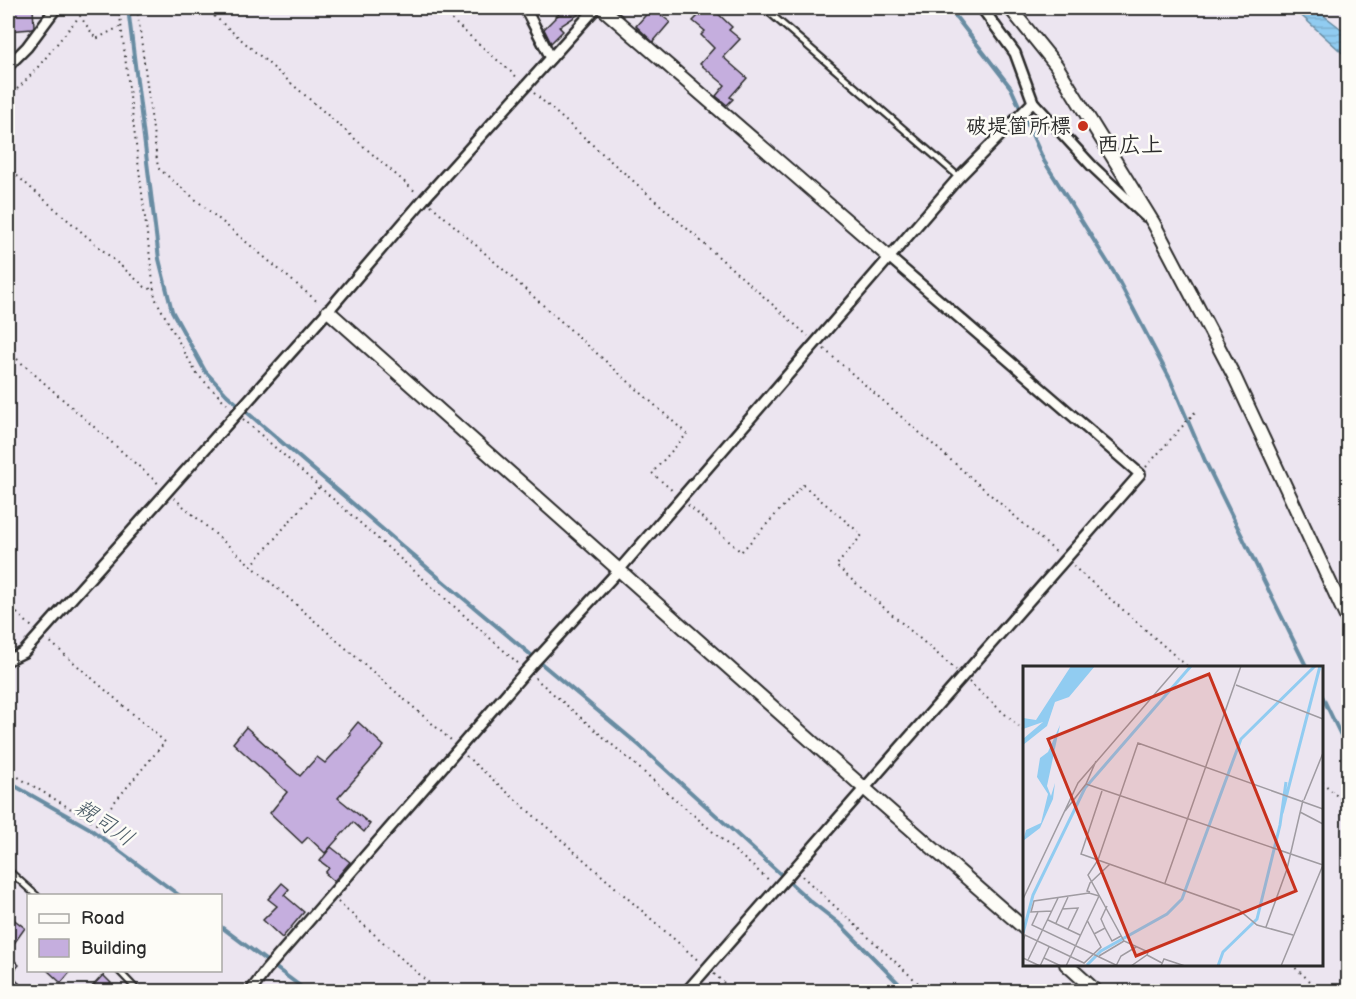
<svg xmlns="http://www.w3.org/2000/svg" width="1356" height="999" viewBox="0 0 1356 999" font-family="'Balsamiq Sans','Klee One',sans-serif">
	<defs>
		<pattern id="water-rules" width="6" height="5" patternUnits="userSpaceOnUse" patternTransform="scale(1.5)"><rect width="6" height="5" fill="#91ccf1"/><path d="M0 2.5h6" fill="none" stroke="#7dafcf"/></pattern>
	</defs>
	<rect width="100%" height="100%" fill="#ece5f0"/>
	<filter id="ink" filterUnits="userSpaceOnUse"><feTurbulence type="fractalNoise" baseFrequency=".0167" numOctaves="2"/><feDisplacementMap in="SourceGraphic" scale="12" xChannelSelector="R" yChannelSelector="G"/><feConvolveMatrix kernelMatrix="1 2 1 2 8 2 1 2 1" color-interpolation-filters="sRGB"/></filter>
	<g filter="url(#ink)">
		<polygon fill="url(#water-rules)" stroke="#688ca2" stroke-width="1.5" points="1293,8 1314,8 1348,34 1348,58"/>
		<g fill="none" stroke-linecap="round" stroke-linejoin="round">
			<g stroke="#688ca2" stroke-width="4">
				<polyline points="128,8 159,259 172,311 205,371 227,395 445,583 640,746 809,900 841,925 907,992"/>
				<polyline points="949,8 1011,88 1044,161 1115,274 1170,379 1206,463 1307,668"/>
				<polyline points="1322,696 1348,750"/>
				<polyline points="8,782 89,828 180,896"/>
				<polyline points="220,926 308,992"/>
			</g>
		</g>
		<g fill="#c5aede" stroke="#2b2b2b" stroke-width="1.5">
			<polygon points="8,8 33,8 34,26 32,29 8,31"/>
			<polygon points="555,8 575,8 579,14 559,27 563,31 551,43 544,29 559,14"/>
			<polygon points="652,8 670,22 653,42 636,26"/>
			<polygon points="696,8 712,8 732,27 729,30 740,39 723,57 747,78 730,97 733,99 727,105 716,96 725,85 700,64 714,48 701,35 705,31 693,21 701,13"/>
			<polygon points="358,722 384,746 338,798 370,824 364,832 353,822 325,853 308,837 302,843 270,813 287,792 233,743 246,727 300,776 317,757 325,763 351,735 349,733"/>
			<polygon points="331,847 350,862 334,881 325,873 329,868 320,861"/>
			<polygon points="282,883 289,889 284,895 304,912 282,938 263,920 277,906 268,899"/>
			<polygon points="8,915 25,928 8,952"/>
			<polygon points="8,954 19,965 10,975 29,992 8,992"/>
			<polygon points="47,970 72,970 61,983"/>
			<polygon points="103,975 111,983 104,992 87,992"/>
		</g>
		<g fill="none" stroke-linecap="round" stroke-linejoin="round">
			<g stroke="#2b2b2b" stroke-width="9">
				<g id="service">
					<polyline points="764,8 959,177"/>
					<polyline points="8,870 37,896"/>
					<polyline points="118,970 139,992"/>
				</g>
			</g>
			<g stroke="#2b2b2b" stroke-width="14">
				<g id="minor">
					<polyline points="525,8 551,58"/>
					<polyline points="982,8 1015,53 1033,102 1092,166 1145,216"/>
					<polyline points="8,66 27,47 56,8"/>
					<polyline points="8,660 24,652 328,311 424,199 596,8"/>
					<polyline points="250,992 266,970 527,670 619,570 959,177 1033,102"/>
					<polyline points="686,992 1140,474 889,257"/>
				</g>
			</g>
			<g stroke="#2b2b2b" stroke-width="16">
				<g id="tertiary">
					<polyline points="602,8 889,257"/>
					<polyline points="1010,8 1056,65 1154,224 1235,378 1348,621"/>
					<polyline points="328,311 864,788 1024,928"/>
					<polyline points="1066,964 1097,992"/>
				</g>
			</g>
			<g stroke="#2b2b2b" stroke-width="2" stroke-dasharray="1.5 4.5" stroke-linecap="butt">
				<polyline points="119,8 155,298 196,373 230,407"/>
				<polyline points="137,8 158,168 319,303"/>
				<polyline points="205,8 417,193"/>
				<polyline points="438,8 519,79"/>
				<polyline points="534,93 808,336"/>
				<path d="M8,97c28,-23 48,-54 72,-81l16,23 25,-13"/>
				<polyline points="8,168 145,287 154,290"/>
				<polyline points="431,205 687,434 652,473 673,491"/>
				<polyline points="824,349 1057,553"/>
				<polyline points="8,351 161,486"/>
				<polyline points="243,419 519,664"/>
				<polyline points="1146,467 1196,411"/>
				<polyline points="174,498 452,741"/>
				<polyline points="688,505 741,552 803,485 862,535 836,566 956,670"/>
				<polyline points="251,566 320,486"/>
				<polyline points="1073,566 1189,668"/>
				<polyline points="8,605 32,627"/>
				<polyline points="535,678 771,882"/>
				<polyline points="969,682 1024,731"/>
				<polyline points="466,756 700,962"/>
				<polyline points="8,771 96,824 165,742 48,640"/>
				<polyline points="1322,782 1348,806"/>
				<polyline points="802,876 928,992"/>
				<polyline points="338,902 439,992"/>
				<polyline points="1291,964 1322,992"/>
				<polyline points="714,974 734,992"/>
				<polyline points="1341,992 1348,983"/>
			</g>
			<use href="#service" stroke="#fdfcf7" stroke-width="4.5"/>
			<use href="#minor" stroke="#fdfcf7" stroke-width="9"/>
			<use href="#tertiary" stroke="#fdfcf7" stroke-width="12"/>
		</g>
	</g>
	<circle fill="#c8321e" stroke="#fdfcf7" stroke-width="2" cx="1083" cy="126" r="6"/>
	<g text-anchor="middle" stroke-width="5" stroke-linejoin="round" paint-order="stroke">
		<g font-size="21" font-weight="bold" fill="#2b2b2b" stroke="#fdfcf7" text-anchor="end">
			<text x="1071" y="133">破堤箇所標</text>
		</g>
		<g font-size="22" font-weight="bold" fill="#2b2b2b" stroke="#fdfcf7">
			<text x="1130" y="152">西広上</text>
		</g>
		<g font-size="22" font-style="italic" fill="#4a5b66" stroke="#fdfcf7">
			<text transform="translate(105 822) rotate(34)" y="8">親司川</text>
		</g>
	</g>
	<g transform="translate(1023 666)">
		<rect width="300" height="300" fill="#ece5f0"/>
		<path d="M48,0h24l-26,31 -14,5 -8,24 -24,19v-6l20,-17 -20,7v-11l13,2zM37,59l-13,61 4,10 4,-13 -2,16 -13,29 -17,13 3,-11 15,-7 7,-29 -11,-17 3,-19 8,-6z" fill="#91ccf1"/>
		<path fill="none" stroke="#91ccf1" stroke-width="3" d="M259,147l38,-147M0,267l10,-38 52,-107 106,-122M64,299l14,-14 66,-37 15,-15 59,-160 74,-73M195,300l5,-14 34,-33 23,-94 6,-43"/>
		<path fill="none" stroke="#9f9ba1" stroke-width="1.5" d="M213,19l87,34M63,118l237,81M79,125l-21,63 158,56 18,15 36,10M281,134l19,-47M42,145l21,-27 10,-23M277,146l23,12M142,217l76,-217M67,226l-3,-1 3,-8 20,-19M0,233l55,-116 101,-117M39,243l16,-1 -10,21M29,245l-21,1 3,-11 55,-8 10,3M15,246l-6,13 86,41M25,254l32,15M33,257l12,-26M243,261l21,-58 16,-69M82,262l-4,-9 6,-13M71,268l11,-6 7,13 9,-5M0,275l2,-6 59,28 17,-16 -14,-27M124,289l1,-3 -24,-11 -36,-66 10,-15 40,-117 185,66M76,290l25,-15M0,292l17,8M21,292l17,8M5,294l30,-62M17,300l9,-19M43,300l33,-70M93,300l5,-10 15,-9M108,300l16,-11 15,8M138,300l3,-7 21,7M258,300l42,-101"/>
		<path fill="#c8321e" fill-opacity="0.15" stroke="#c8321e" stroke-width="3" d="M186,8l87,217 -160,65 -88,-217z"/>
		<rect width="300" height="300" fill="none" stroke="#2b2b2b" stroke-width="3"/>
	</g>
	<rect width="1356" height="999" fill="none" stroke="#fdfcf7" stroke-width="30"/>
	<rect x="15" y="15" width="1326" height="969" fill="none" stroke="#2b2b2b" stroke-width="2" filter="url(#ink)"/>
	<rect x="27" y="894" width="195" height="78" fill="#fdfcf7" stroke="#a9a8a5" stroke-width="1.5"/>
	<rect x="39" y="914" width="30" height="9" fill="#fdfcf7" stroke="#a9a8a5" stroke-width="1.5"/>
	<text x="81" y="924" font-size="18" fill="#2b2b2b">Road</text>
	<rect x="39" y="939" width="30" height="18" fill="#c5aede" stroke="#a9a8a5" stroke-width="1.5"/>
	<text x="81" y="954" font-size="18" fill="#2b2b2b">Building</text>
</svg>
